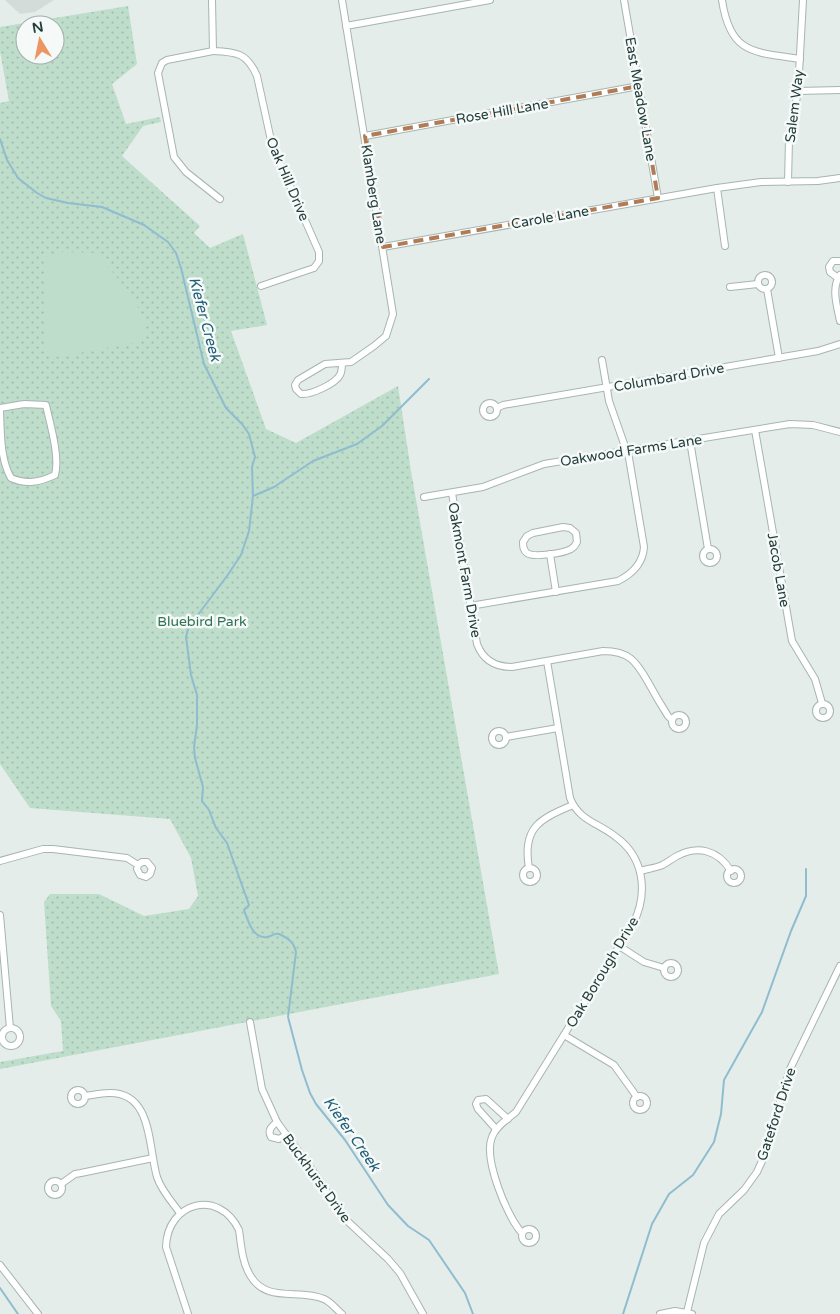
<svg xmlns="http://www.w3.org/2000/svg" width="840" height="1314" viewBox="0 0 840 1314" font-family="'Varela Round',sans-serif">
	<defs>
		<pattern id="grass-dots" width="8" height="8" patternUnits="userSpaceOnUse" patternTransform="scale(1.25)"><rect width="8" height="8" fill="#beddcb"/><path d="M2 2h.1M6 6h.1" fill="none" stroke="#a3bfaf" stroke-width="1.8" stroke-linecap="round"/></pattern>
	</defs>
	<rect width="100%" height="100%" fill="#e4edea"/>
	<polygon fill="#d2ddd9" points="5,0 54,0 35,12 20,14"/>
	<path fill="url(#grass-dots)" fill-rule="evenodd" d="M128,6l9,58 -25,20 14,40 34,-7 1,5 -18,4 -21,30 78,70 -6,7 16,15 33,-14 24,91 -36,6 35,98 30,14 102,-57 13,85 88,503 -499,95v-7l63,-11 -2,-30 -10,-15 -7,-104 6,-8h49l45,22 45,-7 9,-13 -7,-38 -21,-39 -140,-11 -30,-44v-661l9,-2 -9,-50v-24zM25,25h30v30h-30z"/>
	<path fill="#beddcb" d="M60,252l35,1c13,12 51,57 50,74 0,5 -3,11 -4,15l-86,15 -9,-7 -1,-93z"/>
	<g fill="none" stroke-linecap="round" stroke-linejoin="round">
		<g stroke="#8fbdcf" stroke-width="2">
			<path d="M0,139l7,21 11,18 19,15 9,5 22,5 34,4 42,18 24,17 8,11 5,15 23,96 22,44 16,16 7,10 6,23 -3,10 1,29 -4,35 -8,24 -14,21 -33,44 -6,9 -2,8 5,38 6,20v30l-3,22 1,11 8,29 -1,14 7,9 7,18 11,15 22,62 -5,5c4,11 9,29 23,27 5,-1 7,-4 12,-3 9,4 15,8 17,18l-8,65 14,53 8,23 6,11 29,36 43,65 20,21 21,14 36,53 8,21"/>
			<polyline points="253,496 274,487 313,461 357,444 382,426 429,379"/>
			<polyline points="0,1288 18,1314"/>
			<polyline points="623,1314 652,1224 669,1194 693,1175 714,1142 721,1114 724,1080 762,1012 791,931 806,896 806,869"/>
		</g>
		<g stroke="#a7b5b2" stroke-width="8">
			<g id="minor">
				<path d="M212,0l1,51c24,1 34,2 44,25l15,69 47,107v9l-5,7 -53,18"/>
				<path d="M342,0l51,314 -7,22 -12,10 -23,16 -26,2 -27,16 -3,5 1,4 5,5c10,1 34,-10 39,-19 2,-4 2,-7 2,-12"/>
				<polyline points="624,0 658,198"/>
				<path d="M722,0c8,54 31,52 78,59"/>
				<polyline points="346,26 490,0"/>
				<polyline points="213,51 167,60 162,63 158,73 174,157 186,172 220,199"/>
				<polyline points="798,91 840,90"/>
				<polyline points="365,136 639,86"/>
				<polyline points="788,182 789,140 798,91 803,0"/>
				<polyline points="717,188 725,246"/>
				<polyline points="383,247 717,188 761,182 818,181 840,178"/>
				<circle cx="765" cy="282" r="7"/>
				<path d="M840,275c-9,13 -3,31 0,46"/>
				<polyline points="838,278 830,272 829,267 833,261 840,261"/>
				<polyline points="730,287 758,284"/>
				<polyline points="767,289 779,358"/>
				<circle cx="490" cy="410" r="7"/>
				<path d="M0,408l24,-4 22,1c4,19 14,51 9,70 -15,7 -28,10 -44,3 -11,-19 -10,-46 -11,-67"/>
				<polyline points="497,408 503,405 818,351 840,344"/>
				<polyline points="755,430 792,641 815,679 822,703"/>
				<polyline points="690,441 708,549"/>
				<path d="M452,493l25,151c6,16 18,23 35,23l91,-16c26,0 33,10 45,31 6,11 13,23 20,34l4,4"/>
				<polyline points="424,497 483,487 544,464 790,424 813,425 840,432"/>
				<path d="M563,527l7,1 6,5 1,9c-2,3 -2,5 -6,7 -7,4 -37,9 -44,4 -4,-3 -4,-7 -4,-11l4,-6 6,-3z"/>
				<circle cx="710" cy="556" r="7"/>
				<polyline points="550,554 556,592"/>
				<path d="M470,606l148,-25c14,-7 25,-18 26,-34l-15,-89 -20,-57 -7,-41"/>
				<circle cx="823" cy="711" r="7"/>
				<circle cx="679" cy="722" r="7"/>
				<circle cx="499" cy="738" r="7"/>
				<polyline points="506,737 558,728"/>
				<polyline points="0,861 43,849 53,849 127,858 138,865 142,862 147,862 152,868 150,874 146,877 140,875 137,869 138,865"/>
				<circle cx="530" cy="875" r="7"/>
				<path d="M529,868c-7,-40 10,-49 44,-63"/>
				<circle cx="734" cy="876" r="7"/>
				<path d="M640,871c7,-2 14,-3 20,-5 6,-2 11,-7 17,-10 21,-11 41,-6 54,15"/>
				<polyline points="0,915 10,1028"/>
				<polyline points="619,946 644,962 664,968"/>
				<circle cx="671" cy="970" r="7"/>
				<polyline points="250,1022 262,1089 277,1122 318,1178 343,1217 388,1259 400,1273 423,1314"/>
				<circle cx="11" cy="1037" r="9"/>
				<polyline points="564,1035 614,1065 637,1097"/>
				<circle cx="78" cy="1097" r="7"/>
				<circle cx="640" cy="1103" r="7"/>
				<path d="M85,1096c8,-1 16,-3 23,-3 45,-2 40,54 49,84 4,13 15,25 23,36"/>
				<path d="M277,1122c-5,4 -10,8 -6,15l8,2 7,-4"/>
				<polyline points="496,1129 478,1109 476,1104 478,1100 486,1099 508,1119"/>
				<circle cx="55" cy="1188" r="7"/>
				<polyline points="61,1184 75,1174 81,1173 153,1158"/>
				<circle cx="529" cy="1236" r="7"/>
				<path d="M522,1233c-15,-16 -39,-75 -30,-96 4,-11 16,-18 24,-25l117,-188c15,-30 12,-66 -17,-87 -17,-14 -37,-16 -46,-39l-23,-137"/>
				<polyline points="0,1265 38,1314"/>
				<polyline points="687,1312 704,1243 719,1214 744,1190 757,1172 762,1161 790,1069 840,966"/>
				<path d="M188,1314l-22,-67c1,-45 53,-59 73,-17 2,14 3,32 11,45 16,29 49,13 74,24 7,3 12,10 18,15"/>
				<polyline points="660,1314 675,1311 692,1314"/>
			</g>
		</g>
		<use href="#minor" stroke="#fff" stroke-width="6"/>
	</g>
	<path fill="none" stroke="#b07c57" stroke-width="4" stroke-dasharray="10 6" stroke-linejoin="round" d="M639,86l19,112 -275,49 -18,-111z"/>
	<g text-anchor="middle" stroke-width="5" stroke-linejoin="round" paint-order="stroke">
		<g font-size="14" fill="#243e3b" stroke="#f5f9f8">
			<text transform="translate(641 99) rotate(80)" y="5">East Meadow Lane</text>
			<text transform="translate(794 106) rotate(-83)" y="5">Salem Way</text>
			<text transform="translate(502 111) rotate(-10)" y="5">Rose Hill Lane</text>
			<text transform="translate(288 179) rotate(67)" y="5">Oak Hill Drive</text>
			<text transform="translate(374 194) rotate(81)" y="5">Klamberg Lane</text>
			<text transform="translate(550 217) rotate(-10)" y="5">Carole Lane</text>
			<text transform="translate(669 377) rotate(-10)" y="5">Columbard Drive</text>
			<text transform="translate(631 450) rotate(-9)" y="5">Oakwood Farms Lane</text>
			<text transform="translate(465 570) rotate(80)" y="5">Oakmont Farm Drive</text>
			<text transform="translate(779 570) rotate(80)" y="5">Jacob Lane</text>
			<text transform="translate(602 972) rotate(-59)" y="5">Oak Borough Drive</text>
			<text transform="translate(776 1114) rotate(-72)" y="5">Gateford Drive</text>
			<text transform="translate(317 1178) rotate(54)" y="5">Buckhurst Drive</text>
		</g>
		<g font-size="14" fill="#307353" stroke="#f5f9f8">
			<text x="202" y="626">Bluebird Park</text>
		</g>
		<g font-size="15" font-style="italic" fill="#205d78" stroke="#f5f9f8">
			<text transform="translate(205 319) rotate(75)" y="5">Kiefer Creek</text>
			<text transform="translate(352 1134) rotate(55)" y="5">Kiefer Creek</text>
		</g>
	</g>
	<g transform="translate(40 40) rotate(350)"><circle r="24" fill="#f5f9f8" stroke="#a1aeac"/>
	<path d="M0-4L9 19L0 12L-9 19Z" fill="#ec9763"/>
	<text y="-8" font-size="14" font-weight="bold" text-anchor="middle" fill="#243e3b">N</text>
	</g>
</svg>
